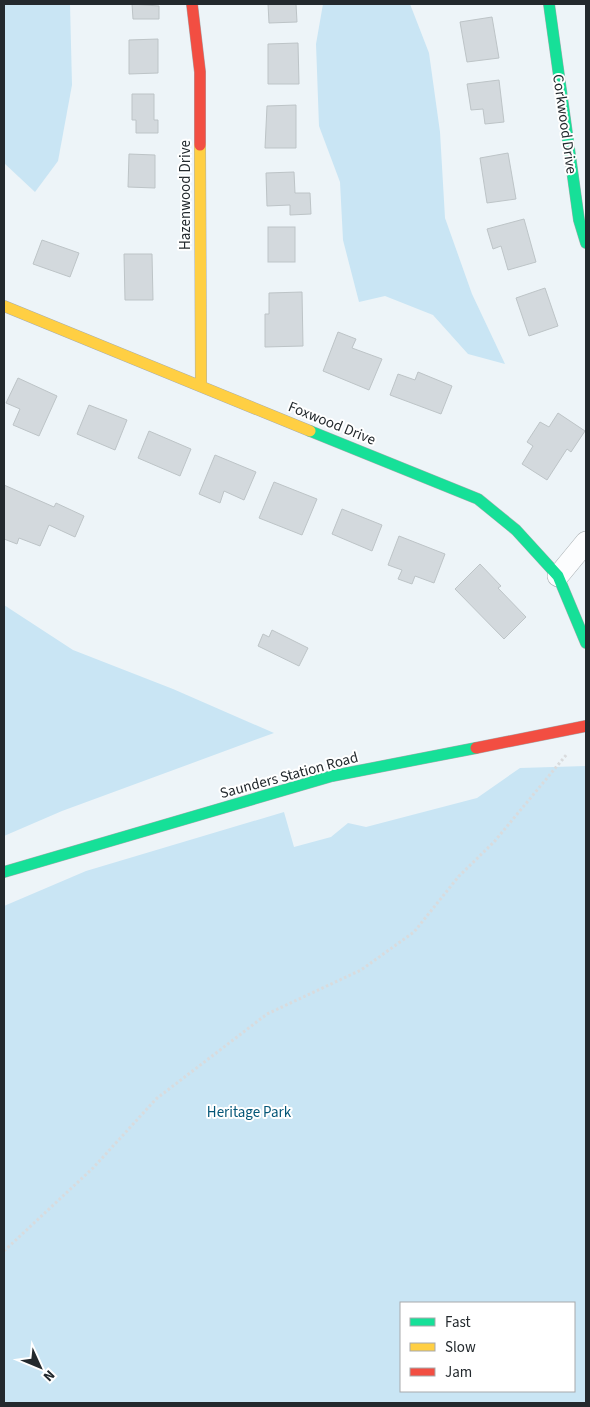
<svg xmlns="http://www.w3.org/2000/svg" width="590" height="1407" viewBox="0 0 590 1407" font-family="'Source Sans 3',sans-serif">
	<rect width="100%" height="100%" fill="#edf4f8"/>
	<g fill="#c9e5f4" fill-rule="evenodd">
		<polygon points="4,4 70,4 72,85 58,161 35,192 4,163"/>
		<polygon points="323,4 410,4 429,53 440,132 445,218 472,294 505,364 468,354 433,315 385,296 359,302 343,240 340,182 319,126 316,44"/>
		<polygon points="4,605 73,650 173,689 274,733 62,811 4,836"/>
		<path d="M586,766v637h-582v-497l82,-35 198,-59 10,35 37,-10 17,-14 18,4 111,-29 43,-30zM574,1303v88h-173v-88z"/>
	</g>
	<g fill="#d3d9dd" stroke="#bdc4c7">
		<polygon points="132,4 159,6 159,19 133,19"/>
		<polygon points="268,4 296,4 297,22 269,23"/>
		<polygon points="492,17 499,58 467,62 460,22"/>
		<polygon points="158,39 158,73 129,74 129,40"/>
		<polygon points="298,43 299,84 268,84 268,44"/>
		<polygon points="499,80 504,122 485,124 483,109 471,110 467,84"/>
		<polygon points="132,94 154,94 154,120 158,120 158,133 136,133 136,120 132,120"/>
		<polygon points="296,105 296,148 265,148 267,106"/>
		<polygon points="508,153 516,199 487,203 480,158"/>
		<polygon points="129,154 155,155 155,188 128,187"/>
		<polygon points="294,172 295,193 310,193 311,214 290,215 290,205 267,206 266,173"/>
		<polygon points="524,219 536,262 508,270 501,246 493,249 487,229"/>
		<rect x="268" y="227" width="27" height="35"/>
		<polygon points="42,240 79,253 70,277 33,264"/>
		<polygon points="124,254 152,254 153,300 125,300"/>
		<polygon points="545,288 558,326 529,336 516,298"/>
		<polygon points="302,292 303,346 265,347 265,314 269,314 269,293"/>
		<polygon points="338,332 356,339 352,348 382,359 369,390 323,371"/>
		<polygon points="418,372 452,386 441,414 390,395 398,374 415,380"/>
		<polygon points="18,378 57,396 39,436 13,425 20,409 6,403"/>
		<polygon points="89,405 127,420 115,450 77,434"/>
		<polygon points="558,413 585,431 571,452 567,449 547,480 522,464 533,446 527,442 540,422 549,427"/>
		<polygon points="149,431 191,449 180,476 138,458"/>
		<polygon points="215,455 256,472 244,500 224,491 220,503 199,494"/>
		<polygon points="274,482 317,499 302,535 259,518"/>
		<polygon points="4,485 54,507 56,503 84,516 75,537 49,525 40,546 19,538 17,544 4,539"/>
		<polygon points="342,509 382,525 372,551 332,534"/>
		<polygon points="399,536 445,554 434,583 415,576 412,584 398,579 402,570 388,565"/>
		<polygon points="480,564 501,586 498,588 526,617 504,639 455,589"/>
		<polygon points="272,630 308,648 299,666 258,646 263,634 269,637"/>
	</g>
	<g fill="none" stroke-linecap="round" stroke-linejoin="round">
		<g stroke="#a7adb0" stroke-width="22">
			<polyline id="street" points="558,576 586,542"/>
		</g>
		<g stroke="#a7adb0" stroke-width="12">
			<g id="fast">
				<polyline points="549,4 579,220 586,243"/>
				<polyline points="310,431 478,499 516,530 558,576 586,643"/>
				<polyline points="4,872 332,776 476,748"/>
			</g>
		</g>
		<g stroke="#a7adb0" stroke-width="12">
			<g id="slow">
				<polyline points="200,145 201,386"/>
				<polyline points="4,306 310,431"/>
			</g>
		</g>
		<g stroke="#a7adb0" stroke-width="12">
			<g id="jam">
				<polyline points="192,4 200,72 200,145"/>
				<polyline points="476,748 586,726"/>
			</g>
		</g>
		<polyline stroke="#d9dbdd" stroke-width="3" stroke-dasharray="2.5 2.5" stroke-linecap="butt" points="4,1251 93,1168 156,1099 267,1014 361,970 414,932 459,876 494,842 567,754"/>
		<use href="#street" stroke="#fcfdfe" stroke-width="21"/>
		<use href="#fast" stroke="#16e098" stroke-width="11"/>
		<use href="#slow" stroke="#ffcf43" stroke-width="11"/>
		<use href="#jam" stroke="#f24e42" stroke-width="11"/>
	</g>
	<g text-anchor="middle" stroke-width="4" stroke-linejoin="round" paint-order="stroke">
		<g font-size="15" fill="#23292d" stroke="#fff">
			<text transform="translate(565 124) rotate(82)" y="5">Corkwood Drive</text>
			<text transform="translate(185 195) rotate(-90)" y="5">Hazenwood Drive</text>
			<text transform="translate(332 423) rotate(22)" y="5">Foxwood Drive</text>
			<text transform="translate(289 775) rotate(-15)" y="5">Saunders Station Road</text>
		</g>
		<g font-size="15" fill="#045677" stroke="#fff">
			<text x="249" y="1117">Heritage Park</text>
		</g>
	</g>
	<rect width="590" height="1407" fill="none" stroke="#23292d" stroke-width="10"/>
	<rect x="400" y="1302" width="175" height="90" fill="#ffffff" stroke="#a7a9ab"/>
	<rect x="410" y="1318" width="25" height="8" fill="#16e098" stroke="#a7a9ab"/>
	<text x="445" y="1327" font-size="15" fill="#23292d">Fast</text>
	<rect x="410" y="1343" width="25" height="8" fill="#ffcf43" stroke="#a7a9ab"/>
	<text x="445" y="1352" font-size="15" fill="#23292d">Slow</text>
	<rect x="410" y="1368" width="25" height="8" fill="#f24e42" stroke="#a7a9ab"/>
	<text x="445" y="1377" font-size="15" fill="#23292d">Jam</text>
	<g transform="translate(40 1367) rotate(134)" stroke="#ffffff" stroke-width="4" paint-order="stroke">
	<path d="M0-4L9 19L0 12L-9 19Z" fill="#23292d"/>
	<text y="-8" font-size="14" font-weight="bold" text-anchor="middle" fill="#23292d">N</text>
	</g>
</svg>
